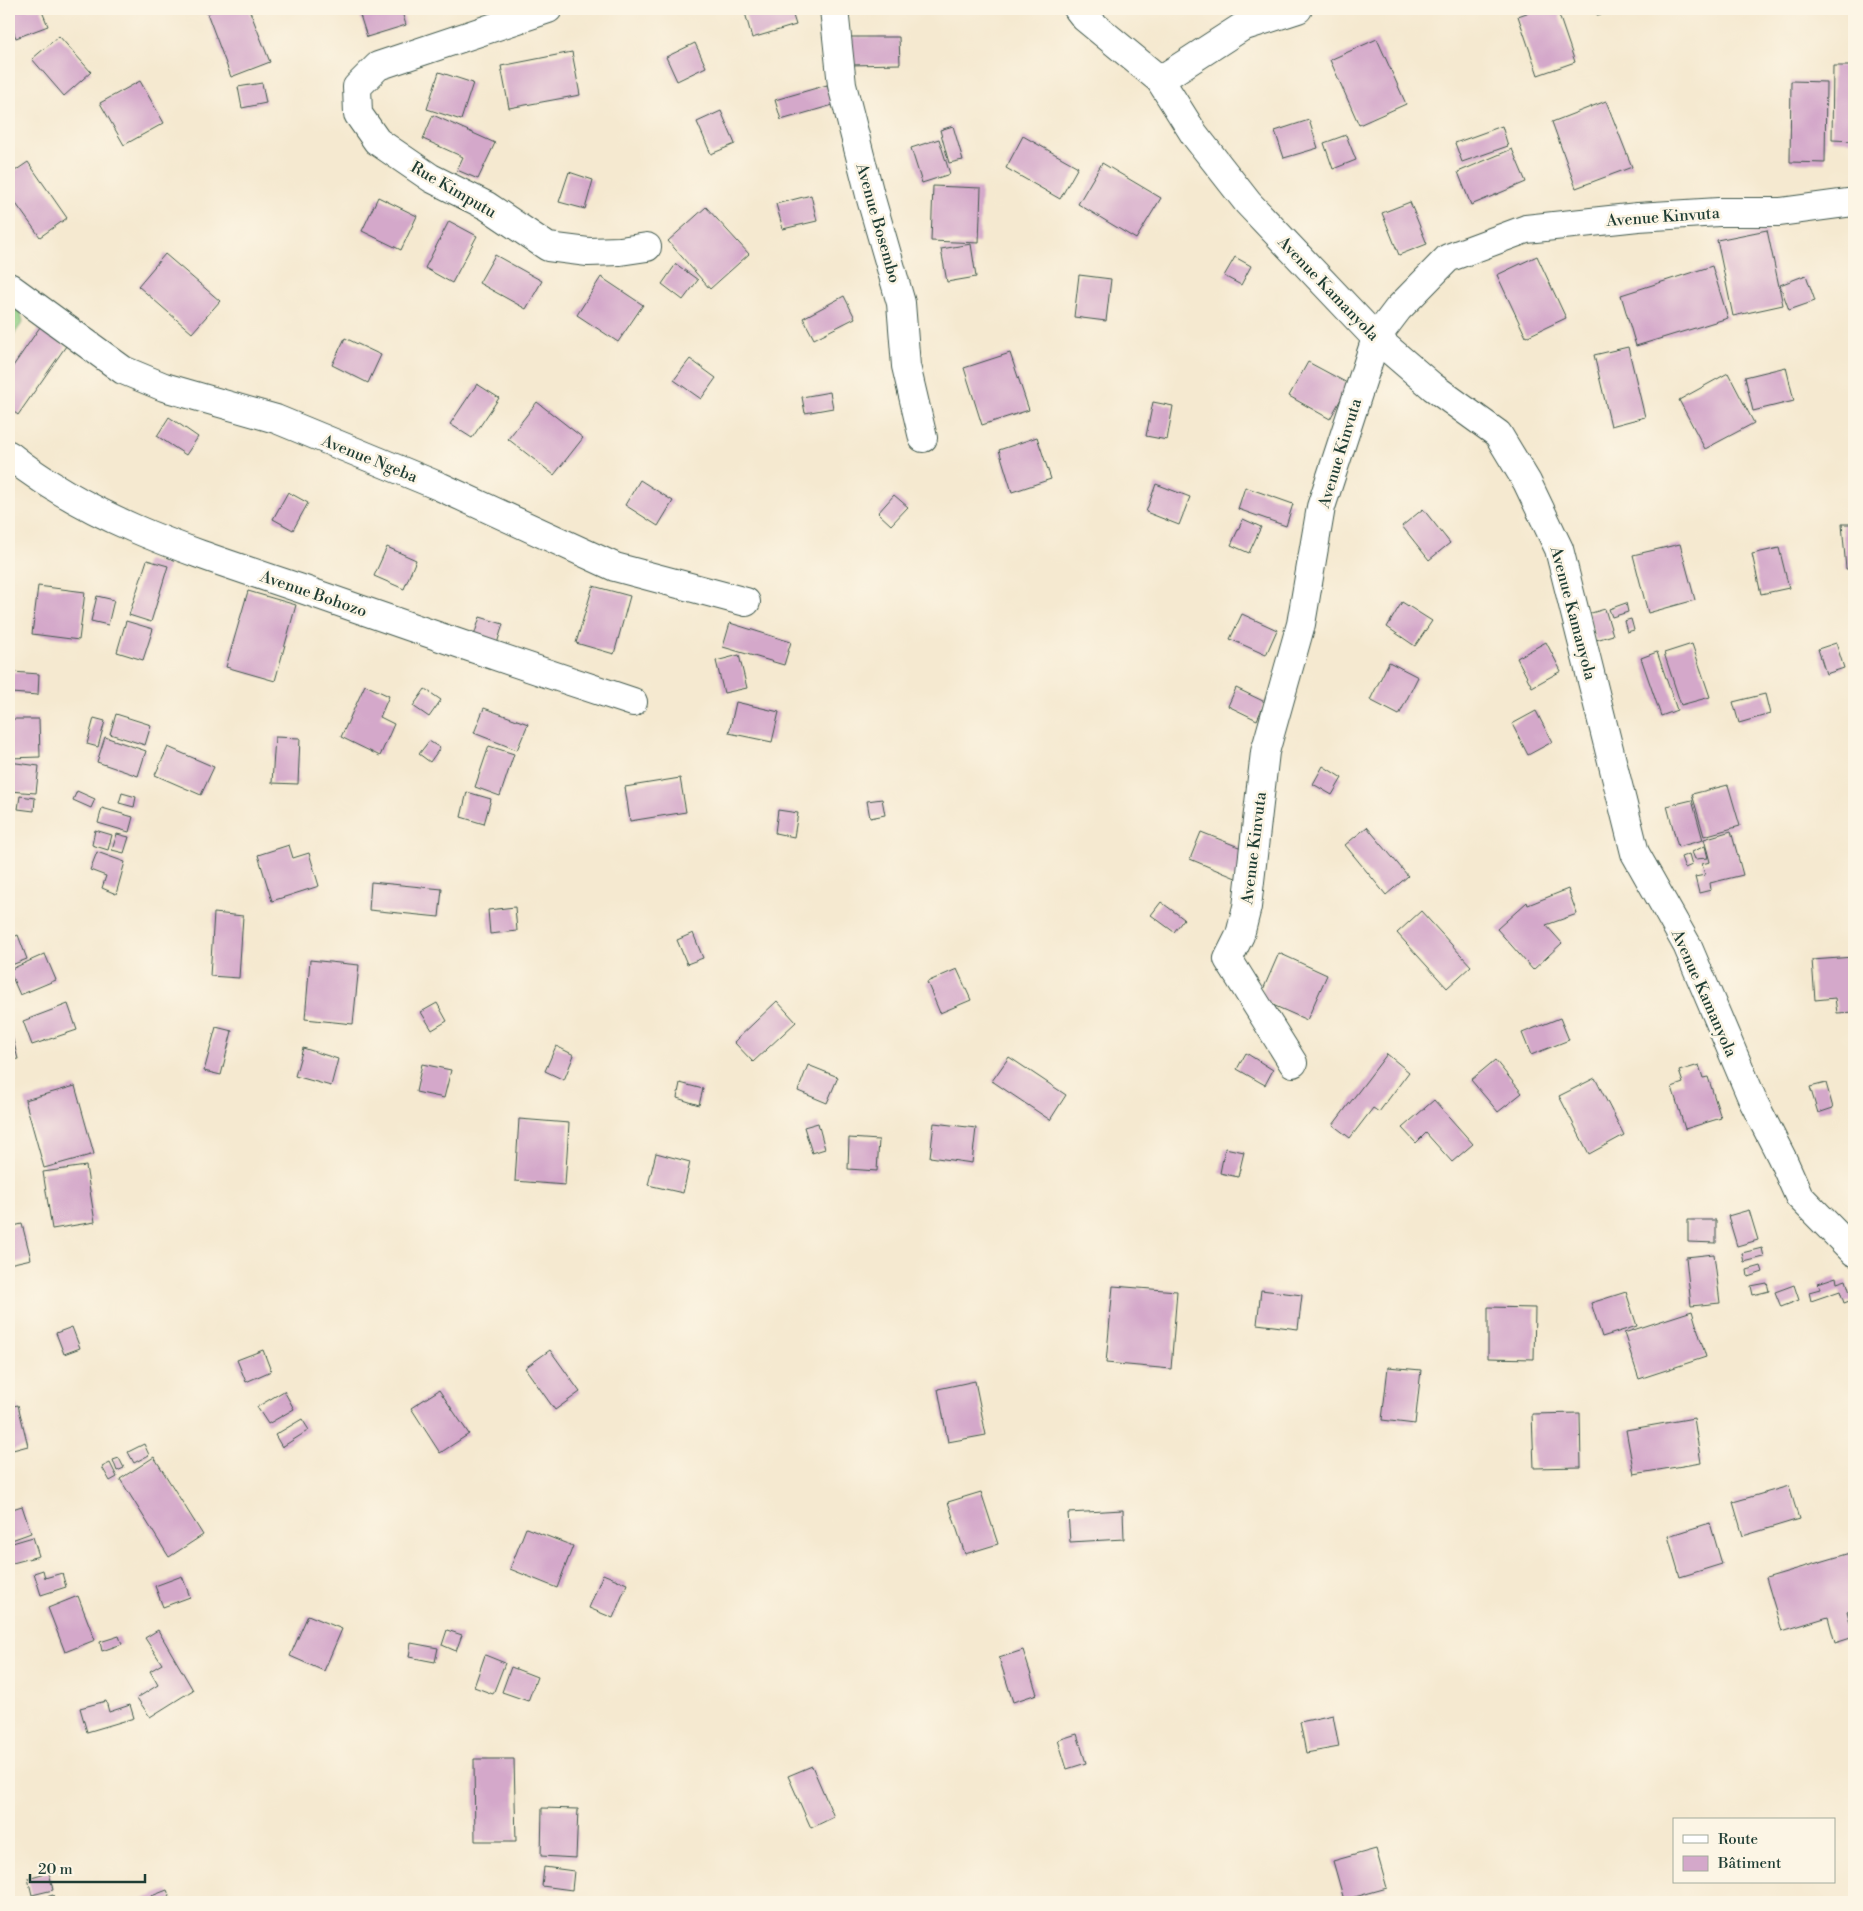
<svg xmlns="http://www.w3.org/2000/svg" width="1863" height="1911" viewBox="0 0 1863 1911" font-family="'Libre Bodoni',serif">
	<rect width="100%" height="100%" fill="#fcf5e5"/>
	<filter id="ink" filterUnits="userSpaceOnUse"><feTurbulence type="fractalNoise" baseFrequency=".02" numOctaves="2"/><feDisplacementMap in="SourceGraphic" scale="10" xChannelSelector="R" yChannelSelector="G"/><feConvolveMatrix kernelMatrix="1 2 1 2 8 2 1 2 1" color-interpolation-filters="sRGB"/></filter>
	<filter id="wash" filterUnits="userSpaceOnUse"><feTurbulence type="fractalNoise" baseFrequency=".0096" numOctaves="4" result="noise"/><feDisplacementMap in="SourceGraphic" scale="20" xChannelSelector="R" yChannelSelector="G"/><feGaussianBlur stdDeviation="1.12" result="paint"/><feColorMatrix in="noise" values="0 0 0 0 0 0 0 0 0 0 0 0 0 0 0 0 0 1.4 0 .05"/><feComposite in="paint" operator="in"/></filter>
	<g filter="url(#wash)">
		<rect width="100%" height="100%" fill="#f5e9d0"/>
		<polygon fill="#8ecd83" stroke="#56855c" points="9,265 23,322 9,341"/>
		<g id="blocks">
			<g fill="#d4a8ca">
				<polygon points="9,9 41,9 48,26 16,38 9,21"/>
				<polygon points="218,9 249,9 270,62 231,77 207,13"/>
				<polygon points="358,9 401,9 406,25 367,37"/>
				<polygon points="744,9 791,9 796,25 752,38"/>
				<polygon points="1538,9 1557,9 1575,62 1538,75 1518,16"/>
				<polygon points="1596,9 1624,9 1624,10 1597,15"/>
				<polygon points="59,36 91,72 64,96 32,59"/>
				<polygon points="849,37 899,37 900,64 850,65"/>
				<polygon points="1377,39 1406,104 1359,125 1330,60"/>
				<polygon points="695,43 706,67 677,81 666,57"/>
				<polygon points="572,52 580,95 509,108 501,66"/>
				<polygon points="1833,66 1854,66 1854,141 1832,140"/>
				<polygon points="439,72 473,83 461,120 427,109"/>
				<polygon points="140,81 164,123 124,145 100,103"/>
				<polygon points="1791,81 1826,82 1825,163 1790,162"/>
				<polygon points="262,83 266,103 242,108 238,87"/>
				<polygon points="827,85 833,105 781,120 775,100"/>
				<polygon points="1606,101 1632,167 1576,188 1552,122"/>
				<polygon points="721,111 735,144 711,154 697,122"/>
				<polygon points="433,115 495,143 478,179 457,170 463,157 423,139"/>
				<polygon points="1309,120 1318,148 1284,158 1275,131"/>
				<polygon points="953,126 963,160 949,163 940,130"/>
				<polygon points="1502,126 1508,146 1462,162 1455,143"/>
				<polygon points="1346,135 1356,160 1333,169 1324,143"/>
				<polygon points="1023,136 1078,167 1060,199 1006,168"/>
				<polygon points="939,139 950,174 922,183 911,148"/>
				<polygon points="1512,149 1526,182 1471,205 1458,172"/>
				<polygon points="28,162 67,218 40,237 9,194 9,175"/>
				<polygon points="1102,163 1161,198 1136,239 1078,204"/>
				<polygon points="569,172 593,180 585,209 559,202"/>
				<polygon points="933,186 981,188 979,243 931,241"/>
				<polygon points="811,195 817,221 783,229 776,204"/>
				<polygon points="378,197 417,216 401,250 362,231"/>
				<polygon points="1410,202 1427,244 1399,255 1382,213"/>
				<polygon points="706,207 749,254 710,289 668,241"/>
				<polygon points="449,221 477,236 452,283 425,268"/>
				<polygon points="1767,230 1783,305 1733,316 1717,240"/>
				<polygon points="971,244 976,277 947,282 941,249"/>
				<polygon points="165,254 220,301 192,333 138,286"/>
				<polygon points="495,255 542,281 526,309 479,283"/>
				<polygon points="1537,256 1566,318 1526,337 1497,275"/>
				<polygon points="1235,257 1251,266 1241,285 1224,276"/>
				<polygon points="676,264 698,280 683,300 662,284"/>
				<polygon points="1712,266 1728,318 1636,346 1621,295"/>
				<polygon points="1079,275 1111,279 1106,321 1074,317"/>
				<polygon points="1806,275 1815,301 1789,310 1780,285"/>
				<polygon points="601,277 643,305 618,342 577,315"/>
				<polygon points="844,296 855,318 814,339 803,318"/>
				<polygon points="40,327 66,346 18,415 9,408 9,372"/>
				<polygon points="345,338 381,355 368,383 332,365"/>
				<polygon points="1628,347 1645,417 1611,426 1594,355"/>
				<polygon points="1010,353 1029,410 982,425 964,368"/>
				<polygon points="690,359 716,378 701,399 674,380"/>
				<polygon points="1308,362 1349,384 1330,419 1289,396"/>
				<polygon points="1786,367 1794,401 1753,411 1745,377"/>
				<polygon points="1728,373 1754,423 1705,449 1679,400"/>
				<polygon points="477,384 499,398 472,438 450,424"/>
				<polygon points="830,392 833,408 805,413 802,397"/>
				<polygon points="537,402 583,438 554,475 508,439"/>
				<polygon points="1153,402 1173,406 1167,440 1146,436"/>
				<polygon points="169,417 198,437 186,455 157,436"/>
				<polygon points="1037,437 1051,479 1012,492 999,450"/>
				<polygon points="640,480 673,501 658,526 625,505"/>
				<polygon points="1156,484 1190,497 1179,525 1146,512"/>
				<polygon points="1245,487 1293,504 1286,526 1238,509"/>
				<polygon points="288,492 308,503 293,530 273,519"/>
				<polygon points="894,495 908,507 891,525 878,513"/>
				<polygon points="1423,509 1450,543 1429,560 1402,526"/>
				<polygon points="1243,519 1261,527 1249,553 1231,545"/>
				<polygon points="1842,524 1854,524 1854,569 1846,569"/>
				<polygon points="1680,544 1695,600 1648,613 1633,555"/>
				<polygon points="387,547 416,560 404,589 374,576"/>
				<polygon points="1779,548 1789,588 1761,594 1752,554"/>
				<polygon points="147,560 168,566 151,622 129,615"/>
				<polygon points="38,586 85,592 79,640 32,634"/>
				<polygon points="593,586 630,596 614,654 576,643"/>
				<polygon points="248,591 296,605 275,681 226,667"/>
				<polygon points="97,596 114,600 108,625 91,621"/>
				<polygon points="1402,602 1432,621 1415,646 1387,627"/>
				<polygon points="1626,603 1628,612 1612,617 1609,609"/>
				<polygon points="1605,609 1613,635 1596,640 1588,614"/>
				<polygon points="1242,614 1277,630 1266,655 1230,639"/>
				<polygon points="480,617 503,624 496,647 473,639"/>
				<polygon points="1631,619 1634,630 1627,632 1624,621"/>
				<polygon points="126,621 153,629 143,660 117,652"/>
				<polygon points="730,623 791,642 784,665 723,647"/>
				<polygon points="1546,642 1561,671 1532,687 1517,658"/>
				<polygon points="1836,643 1844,668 1826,674 1818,649"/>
				<polygon points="1692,644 1710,697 1681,705 1664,653"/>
				<polygon points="1657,652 1677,710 1661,716 1641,658"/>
				<polygon points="739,655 747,688 724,693 716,661"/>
				<polygon points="1389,662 1418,677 1399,715 1370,700"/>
				<polygon points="13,672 39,674 38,695 11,693"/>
				<polygon points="365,685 389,696 380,717 394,724 380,756 341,737"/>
				<polygon points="1236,688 1265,702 1257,720 1228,706"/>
				<polygon points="425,689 441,700 429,717 413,706"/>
				<polygon points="1765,694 1770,714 1739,723 1733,702"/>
				<polygon points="736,702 779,712 772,742 729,733"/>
				<polygon points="484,708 528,724 517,750 474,733"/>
				<polygon points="1536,711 1552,742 1528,755 1512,724"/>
				<polygon points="116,714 151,725 145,745 110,734"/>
				<polygon points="94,718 105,721 98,747 87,744"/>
				<polygon points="9,719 39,719 40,757 9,758"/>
				<polygon points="105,737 146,751 138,776 97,762"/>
				<polygon points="275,737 300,738 298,784 272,783"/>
				<polygon points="429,741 440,748 430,762 419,754"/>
				<polygon points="489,746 514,754 500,796 475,787"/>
				<polygon points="168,747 214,767 201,795 155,775"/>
				<polygon points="9,762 39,766 36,793 9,791"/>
				<polygon points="1323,766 1342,778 1332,795 1313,784"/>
				<polygon points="680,778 686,812 630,821 625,787"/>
				<polygon points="1728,785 1740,826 1704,836 1692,794"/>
				<polygon points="77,791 95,799 91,808 73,800"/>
				<polygon points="467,792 491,799 484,824 461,817"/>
				<polygon points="122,793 136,797 134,807 119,803"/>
				<polygon points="20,796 35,798 34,811 18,809"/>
				<polygon points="882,799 885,815 870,818 867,801"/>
				<polygon points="1692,800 1703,840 1678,847 1667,806"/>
				<polygon points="102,808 133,817 129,832 98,823"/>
				<polygon points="778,810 798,813 794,837 775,833"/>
				<polygon points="1367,827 1408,876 1386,895 1345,845"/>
				<polygon points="95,830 112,835 108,850 92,845"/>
				<polygon points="1731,831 1743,875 1710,883 1711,890 1699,893 1695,877 1705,875 1702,864 1710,862 1704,839"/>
				<polygon points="1201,832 1249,851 1238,879 1190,859"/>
				<polygon points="117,834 129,837 124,853 112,850"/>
				<polygon points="289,845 293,858 309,853 319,886 272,901 258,855"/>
				<polygon points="1705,846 1708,858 1695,859 1692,852"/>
				<polygon points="97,852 125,862 116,894 102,888 106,876 90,870"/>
				<polygon points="1689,854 1692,865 1685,868 1681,857"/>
				<polygon points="371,882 442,889 439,917 369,910"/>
				<polygon points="1568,889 1577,914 1546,925 1562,943 1533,970 1497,929 1527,902 1528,905"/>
				<polygon points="1161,902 1184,919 1174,932 1151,915"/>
				<polygon points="515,907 517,931 490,934 488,910"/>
				<polygon points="1421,911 1471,966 1447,988 1397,933"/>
				<polygon points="214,913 243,916 239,978 210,976"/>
				<polygon points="693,933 703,958 687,964 677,940"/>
				<polygon points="18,935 27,959 9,966 9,939"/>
				<polygon points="1279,953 1327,975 1307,1020 1259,999"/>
				<polygon points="45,954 56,980 20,995 9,970"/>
				<polygon points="1854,957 1854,1012 1837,1013 1835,998 1815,1000 1812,960"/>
				<polygon points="310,960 359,965 353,1024 305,1019"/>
				<polygon points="957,969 971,1000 940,1013 927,982"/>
				<polygon points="777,1001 796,1022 753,1062 734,1042"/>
				<polygon points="437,1003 447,1021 432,1030 421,1012"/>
				<polygon points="68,1004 77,1030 32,1045 23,1021"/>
				<polygon points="1560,1018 1569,1040 1531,1055 1522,1033"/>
				<polygon points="9,1025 18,1059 9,1061"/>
				<polygon points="216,1027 232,1031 221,1075 204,1071"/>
				<polygon points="556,1046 574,1055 564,1080 545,1071"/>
				<polygon points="303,1048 338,1059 331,1086 295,1076"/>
				<polygon points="1246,1053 1273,1070 1265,1085 1237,1069"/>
				<polygon points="1387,1054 1409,1072 1379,1112 1373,1108 1350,1138 1333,1125"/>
				<polygon points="1009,1057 1066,1095 1050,1120 992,1081"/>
				<polygon points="1495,1060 1522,1093 1498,1112 1471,1080"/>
				<polygon points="422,1064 451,1070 444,1098 416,1092"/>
				<polygon points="808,1065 838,1077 827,1103 798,1091"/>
				<polygon points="1699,1065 1703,1078 1708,1077 1721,1118 1685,1129 1672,1087 1683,1083 1679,1071"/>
				<polygon points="1595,1078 1624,1135 1589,1154 1559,1096"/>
				<polygon points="680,1083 703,1089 699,1105 677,1098"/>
				<polygon points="1826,1083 1833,1108 1818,1113 1810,1087"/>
				<polygon points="75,1086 94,1154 44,1168 25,1100"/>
				<polygon points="1434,1100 1473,1144 1452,1162 1426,1133 1416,1143 1402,1128"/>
				<polygon points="519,1119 569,1123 565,1185 515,1181"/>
				<polygon points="818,1123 825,1149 812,1153 804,1127"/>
				<polygon points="934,1123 976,1128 972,1163 930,1157"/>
				<polygon points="849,1138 879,1140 877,1171 848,1169"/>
				<polygon points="1225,1148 1244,1152 1238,1177 1220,1173"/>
				<polygon points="656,1153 690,1162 683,1193 648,1185"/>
				<polygon points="86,1166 95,1222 52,1229 43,1172"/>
				<polygon points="1749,1210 1758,1240 1737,1246 1728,1216"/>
				<polygon points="1688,1220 1716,1220 1716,1243 1688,1242"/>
				<polygon points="22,1224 31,1259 9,1264 9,1227"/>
				<polygon points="1762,1248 1764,1257 1744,1262 1742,1253"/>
				<polygon points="1714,1254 1720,1303 1691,1306 1686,1257"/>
				<polygon points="1761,1266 1763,1272 1748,1277 1747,1270"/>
				<polygon points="1836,1277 1837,1283 1846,1280 1851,1296 1854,1295 1854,1306 1852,1300 1844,1303 1840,1291 1811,1301 1809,1292 1820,1289 1818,1283"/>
				<polygon points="1767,1283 1769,1291 1753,1295 1751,1286"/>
				<polygon points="1794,1285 1799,1300 1781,1307 1775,1292"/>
				<polygon points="1113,1286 1177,1291 1171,1369 1106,1363"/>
				<polygon points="1261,1290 1302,1295 1298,1329 1257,1324"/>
				<polygon points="1626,1292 1637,1326 1602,1337 1591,1303"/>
				<polygon points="1488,1307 1535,1308 1534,1359 1488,1358"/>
				<polygon points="1692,1311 1706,1357 1639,1379 1624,1333"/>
				<polygon points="72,1327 80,1348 64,1354 56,1333"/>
				<polygon points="263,1350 271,1371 246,1382 237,1360"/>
				<polygon points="550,1350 580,1392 555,1410 525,1368"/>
				<polygon points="1388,1367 1421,1370 1415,1424 1382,1420"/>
				<polygon points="975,1381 986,1435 948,1442 938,1389"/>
				<polygon points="439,1390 469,1434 440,1453 411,1408"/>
				<polygon points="284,1391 294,1409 268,1424 257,1407"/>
				<polygon points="18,1405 28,1446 9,1451 9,1407"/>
				<polygon points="1580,1413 1581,1467 1534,1468 1532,1414"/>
				<polygon points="1694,1418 1701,1463 1634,1474 1626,1430"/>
				<polygon points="302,1419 309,1430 282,1447 275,1435"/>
				<polygon points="144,1444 149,1455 134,1463 128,1452"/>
				<polygon points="154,1457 203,1535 169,1557 120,1479"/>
				<polygon points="119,1458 124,1468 117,1471 113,1460"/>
				<polygon points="110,1463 117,1477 110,1481 102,1467"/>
				<polygon points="1789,1486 1799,1519 1743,1536 1733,1502"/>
				<polygon points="981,1492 998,1544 965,1554 948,1502"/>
				<polygon points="22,1506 31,1533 9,1541 9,1510"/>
				<polygon points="1123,1510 1124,1539 1070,1542 1068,1513"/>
				<polygon points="1710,1523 1722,1564 1680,1577 1668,1536"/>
				<polygon points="526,1528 573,1546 557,1588 510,1569"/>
				<polygon points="33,1537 39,1556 9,1564 9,1544"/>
				<polygon points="1854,1552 1854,1609 1847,1611 1854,1637 1835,1643 1828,1617 1782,1631 1766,1578"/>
				<polygon points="43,1570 45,1578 62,1573 66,1587 41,1595 34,1573"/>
				<polygon points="603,1574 627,1584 613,1618 589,1608"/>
				<polygon points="182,1576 190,1597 163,1607 155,1586"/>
				<polygon points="78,1596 95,1640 65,1652 48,1608"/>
				<polygon points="308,1615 342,1629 324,1671 290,1656"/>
				<polygon points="158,1630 193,1690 150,1717 137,1698 158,1685 150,1671 162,1664 145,1638"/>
				<polygon points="447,1630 462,1635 456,1651 442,1645"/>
				<polygon points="119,1636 122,1644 102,1651 100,1642"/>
				<polygon points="411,1643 438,1648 435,1662 409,1657"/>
				<polygon points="1023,1650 1037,1694 1013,1702 999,1658"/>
				<polygon points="485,1655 505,1663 493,1694 474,1687"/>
				<polygon points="511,1667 537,1677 528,1701 502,1692"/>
				<polygon points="106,1701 109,1712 130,1705 134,1718 87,1732 80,1708"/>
				<polygon points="1333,1715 1339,1747 1306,1753 1300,1722"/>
				<polygon points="1077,1734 1086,1763 1067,1769 1058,1740"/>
				<polygon points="474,1759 514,1759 516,1841 475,1841"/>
				<polygon points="812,1766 834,1817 811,1828 788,1776"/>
				<polygon points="542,1808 578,1809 576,1858 541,1856"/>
				<polygon points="1376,1849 1387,1888 1344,1900 1333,1861"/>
				<polygon points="544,1867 574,1871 572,1890 542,1886"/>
				<polygon points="49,1872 53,1890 32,1895 28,1878"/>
				<polygon points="167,1890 172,1902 136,1902"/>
				<polygon points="53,1895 55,1902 42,1902 40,1899"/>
			</g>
		</g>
	</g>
	<g filter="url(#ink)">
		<use href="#blocks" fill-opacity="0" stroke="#3f574b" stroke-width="1"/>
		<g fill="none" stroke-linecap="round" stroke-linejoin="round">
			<g stroke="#3f574b" stroke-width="30">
				<g id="minor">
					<polyline points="548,9 378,66 357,87 358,114 377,141 431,178 487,206 548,247 588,252 620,251 647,247"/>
					<polyline points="834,9 842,85 871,199 901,303 906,366 923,438"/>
					<polyline points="1078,9 1085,18 1160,80 1194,134 1248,203 1376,338 1433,387 1498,434 1527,482 1559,549 1635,853 1687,945 1754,1103 1782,1158 1799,1196 1854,1252"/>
					<polyline points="1160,80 1242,27 1298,9"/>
					<polyline points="9,287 123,370 164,387 276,419 441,487 615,567 746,602"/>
					<path d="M9,455c84,68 190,99 290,133 111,39 222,77 334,114"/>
					<polyline points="1293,1063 1228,959 1240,935 1247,907 1265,752 1301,624 1321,507 1376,338 1398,309 1448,258 1526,229 1638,217 1719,212 1780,212 1854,202"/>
				</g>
			</g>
			<use href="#minor" stroke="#fff" stroke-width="28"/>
		</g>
	</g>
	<g text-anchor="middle" stroke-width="5" stroke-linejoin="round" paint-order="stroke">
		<g font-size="16" fill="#1f3d34" stroke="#fcf5e5">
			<text transform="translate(454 189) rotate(30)" y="6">Rue Kimputu</text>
			<text transform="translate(1663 216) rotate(-4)" y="6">Avenue Kinvuta</text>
			<text transform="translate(879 223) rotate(74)" y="6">Avenue Bosembo</text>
			<text transform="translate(1329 288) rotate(46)" y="6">Avenue Kamanyola</text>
			<text transform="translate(1339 453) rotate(-73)" y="6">Avenue Kinvuta</text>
			<text transform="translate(370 458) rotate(22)" y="6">Avenue Ngeba</text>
			<text transform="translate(314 593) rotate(19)" y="6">Avenue Bohozo</text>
			<text transform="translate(1574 613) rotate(75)" y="6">Avenue Kamanyola</text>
			<text transform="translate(1253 848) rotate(-83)" y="6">Avenue Kinvuta</text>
			<text transform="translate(1705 993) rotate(66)" y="6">Avenue Kamanyola</text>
		</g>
	</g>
	<rect width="1863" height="1911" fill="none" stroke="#fcf5e5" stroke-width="30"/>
	<rect x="1673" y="1818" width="162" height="65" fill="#fcf5e5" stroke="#a4ab9e"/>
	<rect x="1683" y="1835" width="25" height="8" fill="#ffffff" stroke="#a4ab9e"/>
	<text x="1718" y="1844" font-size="15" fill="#1f3d34">Route</text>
	<rect x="1683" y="1856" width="25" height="15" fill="#d4a8ca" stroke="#a4ab9e"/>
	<text x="1718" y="1868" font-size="15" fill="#1f3d34">Bâtiment</text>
	<path d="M30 1874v8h115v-8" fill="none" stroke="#1f3d34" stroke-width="2.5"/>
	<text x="38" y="1874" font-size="15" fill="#1f3d34" stroke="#fcf5e5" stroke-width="4" paint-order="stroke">20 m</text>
</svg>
